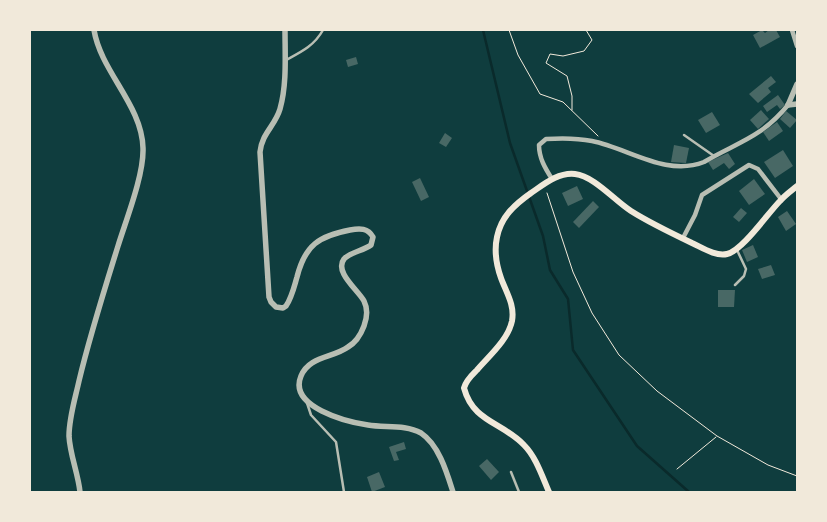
<svg xmlns="http://www.w3.org/2000/svg" width="827" height="522" viewBox="0 0 827 522" font-family="'Open Sans',sans-serif">
	<rect width="100%" height="100%" fill="#0f3d3e"/>
	<g fill="none" stroke-linecap="round" stroke-linejoin="round">
		<polyline stroke="#0a2a2b" stroke-width="2.5" points="483,30 510,143 543,236 550,270 568,299 573,350 637,446 689,492"/>
	</g>
	<g fill="#486865">
		<polygon points="762,30 765,33 769,30 776,30 780,37 760,48 753,35"/>
		<polygon points="356,57 358,64 348,67 346,60"/>
		<polygon points="771,76 776,82 768,88 771,92 758,103 749,94"/>
		<polygon points="778,95 785,105 780,109 777,105 767,112 763,106"/>
		<polygon points="761,110 769,119 758,129 750,120"/>
		<polygon points="786,111 797,120 790,128 780,119"/>
		<polygon points="712,112 720,125 706,133 698,120"/>
		<polygon points="777,122 783,131 769,141 763,132"/>
		<polygon points="445,133 452,138 446,147 439,143"/>
		<polygon points="674,145 689,148 686,163 671,162"/>
		<polygon points="783,150 793,166 775,178 764,162"/>
		<polygon points="728,153 735,164 729,169 724,163 713,170 708,162"/>
		<polygon points="420,178 429,197 421,201 412,182"/>
		<polygon points="754,179 765,194 749,205 739,191"/>
		<polygon points="577,186 583,199 568,206 562,193"/>
		<polygon points="593,201 599,207 579,228 573,222"/>
		<polygon points="741,208 747,213 739,222 733,217"/>
		<polygon points="787,211 796,224 786,231 778,217"/>
		<polygon points="753,245 758,257 747,262 742,250"/>
		<polygon points="771,265 775,275 762,279 758,269"/>
		<polygon points="718,290 735,290 734,307 718,307"/>
		<polygon points="404,442 406,449 396,452 399,460 394,461 389,447"/>
		<polygon points="487,459 499,472 491,480 479,466"/>
		<polygon points="379,472 385,487 372,492 367,477"/>
	</g>
	<g fill="none" stroke-linecap="round" stroke-linejoin="round">
		<g stroke="#f1e9da" stroke-width="1">
			<polyline points="509,30 518,55 540,94 563,102 598,136"/>
			<polyline points="572,110 572,96 567,76 546,63 550,54 563,56 584,51 592,40 586,30"/>
			<polyline points="547,193 573,272 592,313 619,355 657,391 717,436 768,465 797,476"/>
			<polyline points="677,469 716,437"/>
		</g>
		<g stroke="#b8beb3" stroke-width="2.5">
			<path d="M286,60c15,-8 28,-14 37,-30"/>
			<polyline points="684,135 714,156"/>
			<polyline points="735,285 744,276 746,269 737,250"/>
			<polyline points="307,403 311,415 336,442 344,492"/>
			<polyline points="511,472 519,492"/>
		</g>
		<g stroke="#b8beb3" stroke-width="4.5">
			<polyline points="792,30 797,46"/>
			<path d="M552,179c-7,-11 -13,-21 -13,-34l7,-6c15,-1 31,-1 46,2 36,7 74,36 112,21 34,-20 57,-24 84,-57"/>
			<polyline points="683,238 695,215 702,195 749,165 758,169 781,199"/>
		</g>
		<g stroke="#b8beb3" stroke-width="5.5">
			<path d="M285,30c0,26 2,54 -5,79 -5,17 -18,24 -20,43l9,145 2,5 5,5 7,1 3,-2c6,-9 8,-19 11,-29 8,-32 22,-41 53,-47 10,-2 18,-2 23,7l-2,8c-8,6 -21,7 -27,14 -10,13 14,31 20,42 4,8 3,17 0,25 -3,8 -9,17 -16,21 -15,11 -39,9 -47,29 -13,31 46,46 67,49 17,3 37,-1 53,8 18,12 26,40 32,59"/>
			<polyline points="788,105 797,84"/>
			<polyline points="788,105 797,104"/>
			<path d="M80,492c-2,-19 -10,-37 -11,-56 0,-18 6,-37 10,-55 11,-46 25,-90 39,-135 8,-26 26,-71 25,-98 -1,-43 -42,-76 -49,-118"/>
		</g>
		<path stroke="#f1e9da" stroke-width="6" d="M549,492c-7,-16 -13,-35 -25,-47 -22,-23 -51,-23 -60,-57 2,-8 8,-13 13,-18 12,-14 31,-30 35,-49 3,-16 -6,-29 -11,-43 -5,-14 -7,-27 -4,-41 4,-20 17,-32 34,-44 12,-8 27,-21 44,-19 19,2 40,27 56,37 19,12 40,22 61,32 9,4 24,14 35,11 15,-3 41,-41 53,-53 5,-6 11,-10 17,-15"/>
	</g>
	<rect width="827" height="522" fill="none" stroke="#f1e9da" stroke-width="62"/>
</svg>
